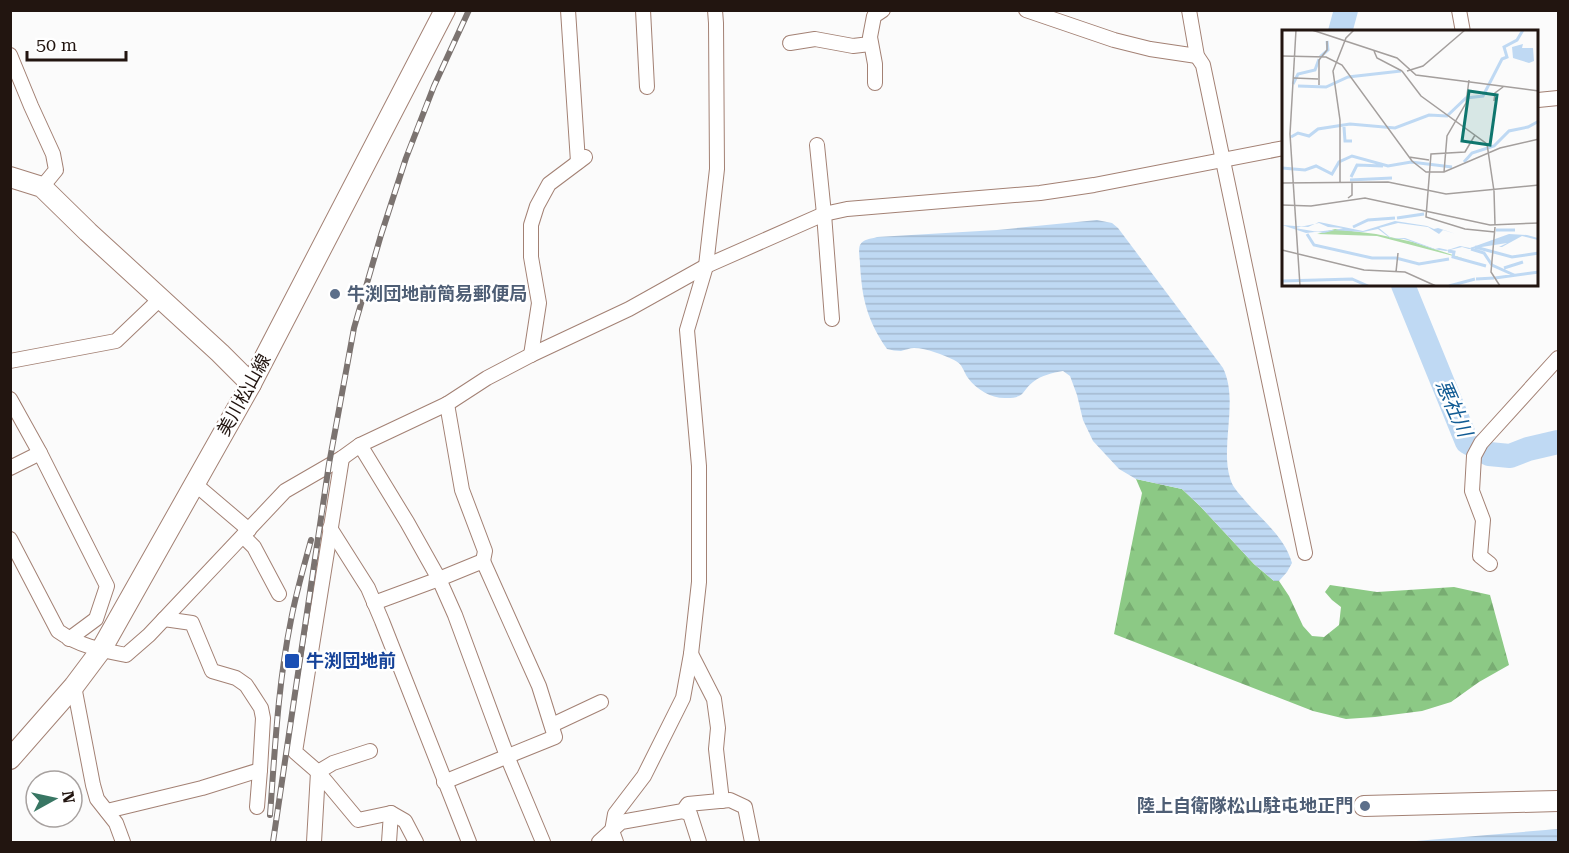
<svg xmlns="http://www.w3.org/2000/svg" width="1569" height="853" viewBox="0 0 1569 853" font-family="'Roboto Serif','Noto Sans JP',serif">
	<defs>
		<pattern id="forest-firs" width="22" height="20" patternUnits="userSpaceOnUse" patternTransform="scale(1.5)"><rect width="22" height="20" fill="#8cc985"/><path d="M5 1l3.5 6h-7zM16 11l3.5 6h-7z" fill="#78ac72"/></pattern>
		<pattern id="water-rules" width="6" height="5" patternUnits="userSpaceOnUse" patternTransform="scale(1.5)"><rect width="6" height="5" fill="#bfd9f3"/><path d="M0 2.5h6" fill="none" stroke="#a4b9cf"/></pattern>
	</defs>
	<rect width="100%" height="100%" fill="#fbfbfb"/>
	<polygon fill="url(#forest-firs)" points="1136,479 1182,489 1200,506 1254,564 1274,581 1279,581 1289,596 1303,626 1312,636 1324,637 1339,625 1341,607 1332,600 1325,592 1330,585 1377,592 1454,587 1490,595 1509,665 1479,682 1451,702 1422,711 1375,717 1346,719 1313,711 1114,634 1142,493"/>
	<g fill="url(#water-rules)">
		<path d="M1097,220l15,3 6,5 105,140c16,33 -3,76 7,110 2,8 7,13 12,19 18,22 42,38 50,66l-5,9 -8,9h-5l-20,-17 -54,-58 -18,-17 -46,-10 -17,-10 -26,-28 -10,-21 -6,-25 -7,-19 -7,-5c-11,2 -21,4 -30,11 -11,8 -7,16 -26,16 -15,1 -30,-8 -39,-20 -5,-7 -5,-14 -14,-18 -11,-5 -27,-12 -40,-12 -4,0 -9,2 -13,3 -5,0 -9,-1 -14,-2 -20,-29 -25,-50 -27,-85 0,-5 -2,-14 0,-19 3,-6 11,-6 17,-8l120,-7z"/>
		<polygon points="1558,829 1558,842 1411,842 1416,841"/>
	</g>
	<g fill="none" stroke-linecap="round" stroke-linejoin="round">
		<g stroke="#bfd9f3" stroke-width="24">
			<polyline points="1340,32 1346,10"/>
			<polyline points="1403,285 1467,442 1489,454 1510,456 1528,449 1558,442"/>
		</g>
		<g stroke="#a38174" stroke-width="16">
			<g id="street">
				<polyline points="568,10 578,162"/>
				<polyline points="643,10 647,87"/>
				<polyline points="1026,10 1114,40 1150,49 1197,56"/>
				<polyline points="1189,10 1197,56 1203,65 1305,553"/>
				<polyline points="1459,10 1463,32"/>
				<polyline points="790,43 815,39 853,46 870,44"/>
				<polyline points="10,55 31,106 53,154 56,170 42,187"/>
				<polyline points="875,83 875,64 870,37 874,16 883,10"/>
				<polyline points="1538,100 1558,98"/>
				<polyline points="817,145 824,214 832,319"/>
				<polyline points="531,355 539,303 531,257 531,225 537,206 549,184 585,157"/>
				<polyline points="10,361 116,341 160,299"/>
				<polyline points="10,399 40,453 107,586 96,619 69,639"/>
				<polyline points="447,404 462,490 485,551 483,561"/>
				<polyline points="360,445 407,522 439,579 455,615 507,756 543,842"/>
				<polyline points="342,458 295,752 318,772 358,820 391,813 405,821 416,842"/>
				<polyline points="10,468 40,453"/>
				<polyline points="195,484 249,530"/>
				<polyline points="330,528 368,588 382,621 469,842"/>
				<polyline points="243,536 254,547 279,594"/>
				<path d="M10,539l48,92c21,15 43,19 68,24l23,-20 136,-144 57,-33 18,-13 87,-41 40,-26 44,-23 98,-46 77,-43 118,-52 23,-5 193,-16 54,-8 190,-37"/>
				<polyline points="1490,564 1480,556 1483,520 1472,491 1474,456 1481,443 1558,358"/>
				<polyline points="374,603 439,579 483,561 539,686 555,737 444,782"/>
				<polyline points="164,619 192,623 212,671 236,678 246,685 261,708 263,718 260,770 257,807"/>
				<polyline points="691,654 714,699 718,728 716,749 722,801"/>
				<polyline points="74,686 93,785 97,799 116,823 123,842"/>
				<polyline points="552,725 601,702"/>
				<polyline points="107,811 202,788 260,770"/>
				<polyline points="683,811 690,814 699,842"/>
				<polyline points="314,842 318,772 333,763 370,751"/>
				<polyline points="389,842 391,813"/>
				<polyline points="599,842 621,822 683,811 688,804 730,800 745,807 752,842"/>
				<polyline points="616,842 612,831 615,814 644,776 683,698 691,654 699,582 699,466 687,330 706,266 717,169 716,23 715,10"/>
			</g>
		</g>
		<g stroke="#a38174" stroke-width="22">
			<g id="secondary">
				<polyline points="10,177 42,187 88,232 220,353 251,384"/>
				<polyline points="10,759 74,686 101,650 251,384 445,10"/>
				<polyline points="1364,806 1558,801"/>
			</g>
		</g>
		<use href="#street" stroke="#fff" stroke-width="14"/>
		<use href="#secondary" stroke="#fff" stroke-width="20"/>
		<g stroke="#7b7370" stroke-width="6">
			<g id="rail">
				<path d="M270,815c5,-66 8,-131 21,-195 5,-27 13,-54 20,-80"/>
				<polyline points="273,842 329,464 354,328 381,235 406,158 434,86 469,10"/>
			</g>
		</g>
		<use href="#rail" stroke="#fff" stroke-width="4" stroke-dasharray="11" stroke-linecap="butt"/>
	</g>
	<g fill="#5c6f8a" stroke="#fff" stroke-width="2">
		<circle cx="335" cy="294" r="6"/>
		<circle cx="1365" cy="806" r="6"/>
	</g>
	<rect fill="#1a4fb4" stroke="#fff" stroke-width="2" x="284" y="653" width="16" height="16" rx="3"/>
	<g text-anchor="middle" stroke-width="5" stroke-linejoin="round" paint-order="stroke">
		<g font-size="18" font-weight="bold" fill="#4e5e75" stroke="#fff" text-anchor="start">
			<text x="347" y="300">牛渕団地前簡易郵便局</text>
			<text x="1353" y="812" text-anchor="end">陸上自衛隊松山駐屯地正門</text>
		</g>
		<g font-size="18" fill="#221510" stroke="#fff">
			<text transform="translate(244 395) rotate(-61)" y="6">美川松山線</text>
		</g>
		<g font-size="18" font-weight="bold" fill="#164399" stroke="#fff" text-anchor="start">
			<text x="306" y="667">牛渕団地前</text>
		</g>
		<g font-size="20" font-style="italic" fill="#115b94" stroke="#fff">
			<text transform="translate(1454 408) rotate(66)" y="7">悪社川</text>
		</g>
	</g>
	<g transform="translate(1282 30)">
		<rect width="256" height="256" fill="#fbfbfb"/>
		<path d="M53,199l41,5 37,8 52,17 -88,-23 -60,-2z" fill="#acdba6"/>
		<path d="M241,14l-1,4h11l1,13 -5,2 -16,-5 -1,-11zM113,191l32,5 7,3 4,-1 18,6 -13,-4 -4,4 -11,-7 -30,-4 -19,5 12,10h14l30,11 4,-1 9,2 12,-4 10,2 39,-14 18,1 11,3v2l-16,-4 -20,11h-3l8,-4 -38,6 -7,-2 -16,4 -13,-2 -29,-10 -14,-1 -12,-9 -15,3 -31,-2 -26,3 -24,-8 26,2 11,-5 44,9zM37,193l9,4 15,1 -19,5 -29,-5z" fill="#bfd9f3" fill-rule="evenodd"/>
		<path fill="none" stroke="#bfd9f3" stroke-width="3" d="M38,27l8,-7 -1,-9M11,54l5,-10 17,-4 4,-11M16,56l28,1 22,-10 53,-6M62,97l1,14h7M9,107l7,-4 11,3 9,-7 32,-5 45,4 34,-13 18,1 19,-18 17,-2 19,-37 5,-2 -3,-10 13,-7 6,-10M182,132l8,-9 22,-7 15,-15 19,-4 11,-6M0,138l23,2 11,-4 16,8 7,-12 13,-6 36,10 23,-4 41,5M69,147l6,-12 26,1M68,150l42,-2M115,188l27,-4M71,197l15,-7 27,-2M214,200h19M25,204l7,11 58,13h24l23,6 30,-5M193,217l37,10 27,-4M189,219l13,4 8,12 22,10M166,221l6,1 -1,5 33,9M222,238l19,-6M213,248l44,-6M194,249l18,-1M0,251l70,-2 16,7M167,256l26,-7"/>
		<path fill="none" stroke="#a49f9d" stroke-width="1.5" d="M14,0l-6,104 10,152M30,0l85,28 19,17 123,16M131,0h28M92,21l3,7 25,13M0,26l44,1 16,8 70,96 14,11h18l56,-24 39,-9M120,41l19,25 66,48 7,47M125,41l16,-5 42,-36M12,48l24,1M37,55v-25l8,-10v-9M212,71l1,-8 8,-6M193,105l-10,17 -34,2 -5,63 39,12 30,3M127,127l20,3M162,142l3,-36 19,-33 3,-23M58,152v-62l-7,-49 13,-33 8,-8M0,153l106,-1 58,12 93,-9M212,161l1,34M66,168l4,-3v-13M0,175l29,1 54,-8 125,27 49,-2M213,197l-4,45 9,14M0,220l82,20 41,2 31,14M114,242l2,-19"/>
		<path fill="#0f766e" fill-opacity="0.15" stroke="#0f766e" stroke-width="3" d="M187,61l28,4 -7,50 -28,-4z"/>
		<rect width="256" height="256" fill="none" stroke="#221510" stroke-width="3"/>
	</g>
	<rect width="1569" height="853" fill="none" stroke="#221510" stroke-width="24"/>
	<g transform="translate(54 799) rotate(82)"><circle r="28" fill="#ffffff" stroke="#a7a19f" stroke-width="1.5"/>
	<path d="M0-4.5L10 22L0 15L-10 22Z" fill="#387663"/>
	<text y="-9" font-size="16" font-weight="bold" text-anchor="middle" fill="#221510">N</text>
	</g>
	<path d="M27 51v9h99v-9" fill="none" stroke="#221510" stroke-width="3"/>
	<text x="36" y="51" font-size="18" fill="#221510" stroke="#ffffff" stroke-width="4.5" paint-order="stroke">50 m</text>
</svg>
